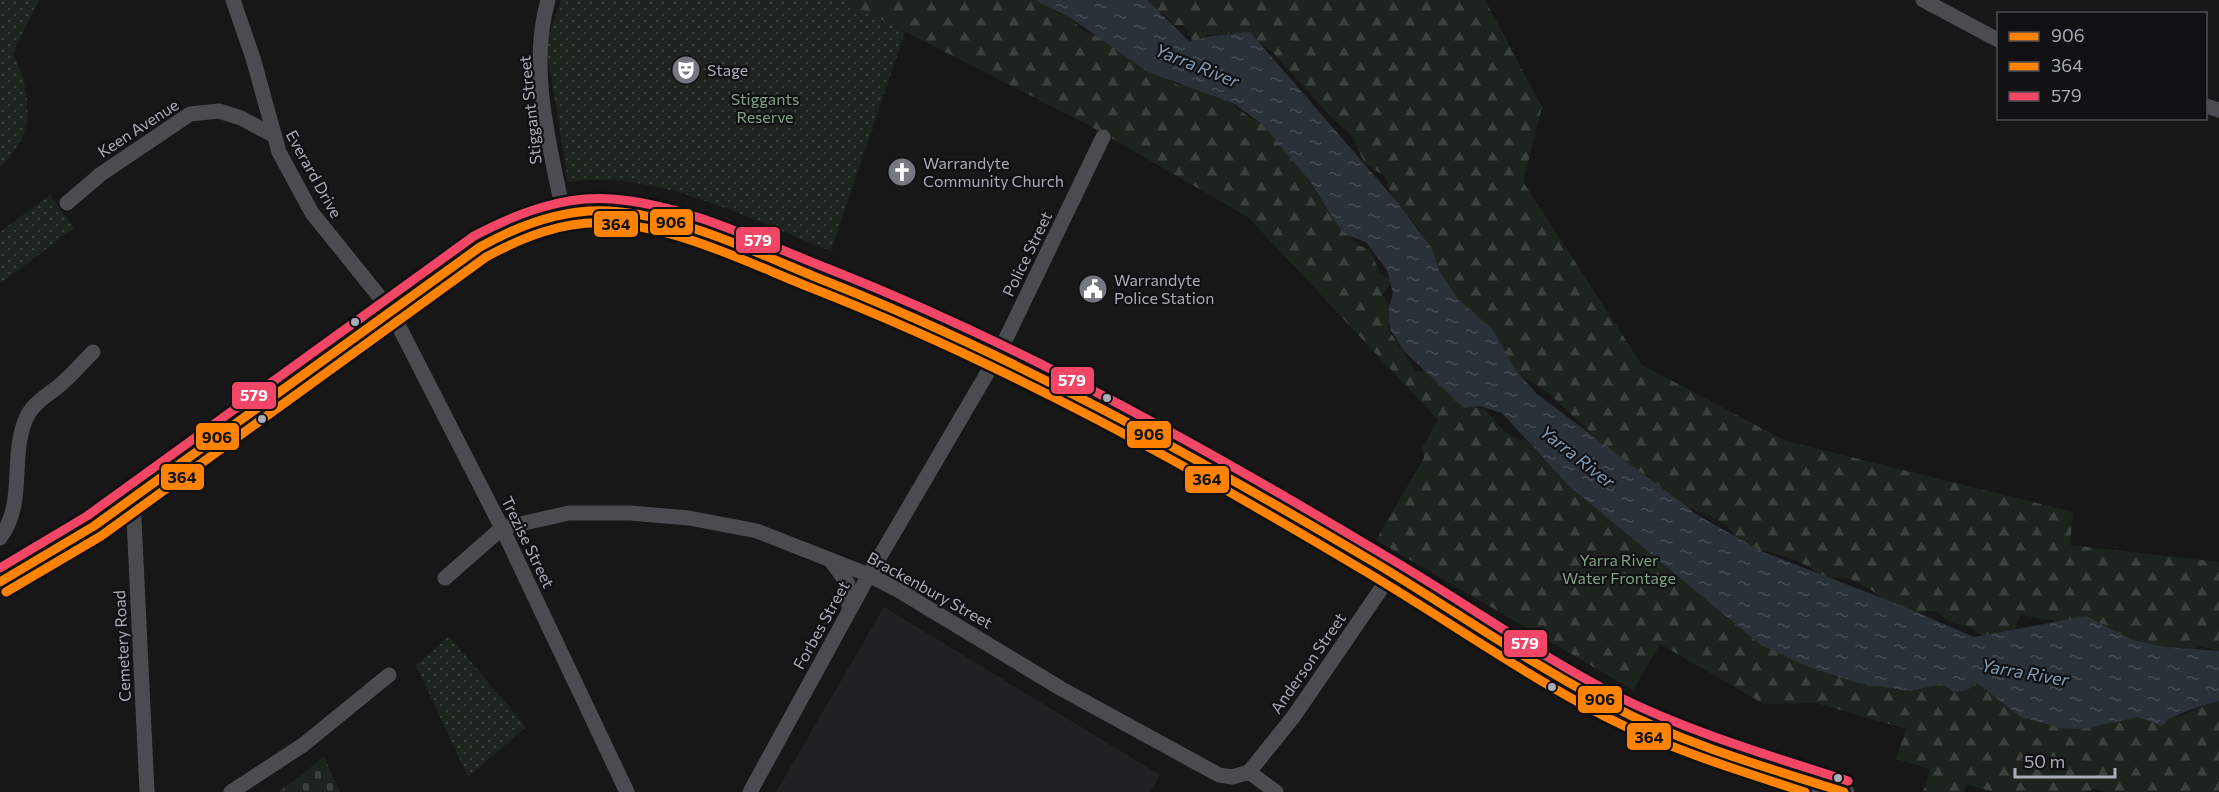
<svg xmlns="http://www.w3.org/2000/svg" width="2219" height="792" viewBox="0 0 2219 792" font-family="Commissioner,sans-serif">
	<defs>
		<pattern id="forest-firs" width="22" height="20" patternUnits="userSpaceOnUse" patternTransform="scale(1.5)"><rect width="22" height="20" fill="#1d241e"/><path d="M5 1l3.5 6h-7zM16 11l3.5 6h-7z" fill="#3b413d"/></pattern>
		<pattern id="cemetery-stones" width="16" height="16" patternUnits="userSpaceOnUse" patternTransform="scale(1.5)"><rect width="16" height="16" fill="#1d241e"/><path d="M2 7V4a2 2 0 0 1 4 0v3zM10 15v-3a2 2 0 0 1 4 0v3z" fill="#3b413d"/></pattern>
		<pattern id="park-dots" width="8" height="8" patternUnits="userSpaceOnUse" patternTransform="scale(1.5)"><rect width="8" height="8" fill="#1d241e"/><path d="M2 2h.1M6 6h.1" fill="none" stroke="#3b413d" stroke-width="1.8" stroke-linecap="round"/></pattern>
		<pattern id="water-ripples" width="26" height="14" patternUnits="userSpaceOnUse" patternTransform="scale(1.5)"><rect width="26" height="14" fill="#2a3239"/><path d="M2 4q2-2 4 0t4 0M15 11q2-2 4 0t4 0" fill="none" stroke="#464d54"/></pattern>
	</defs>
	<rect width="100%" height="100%" fill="#171717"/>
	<polygon fill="#212123" points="884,607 1160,775 1150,792 776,792"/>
	<g fill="url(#forest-firs)">
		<path d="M843,0h198l16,13 15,6 11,12 26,10 17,15 52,29 32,4 24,9 1,9 20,14 26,2 32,66 44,56 13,4 10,25 10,6 -1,6 -7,9 9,11v17l-4,4 29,45 11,-2 44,37 13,2c12,12 23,31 42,31l17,19 403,226 1,4c13,5 18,-1 30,-6l44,34h117c24,13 56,-9 81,-16v91h-112l-11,-3 -13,3h-90l-27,-8 -2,8h-41l7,-23 -34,-10 10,-30 -90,-26 -52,1 -104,-60 -27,46 -257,-150 48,-82 -2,-10 16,-28 -190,-203 -158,-91z"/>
		<path d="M1125,0h360l57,107 -19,75 119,183 144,76 287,71 -3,33 149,17v89l-18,-5 -15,6 -30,5 -50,-32 -17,-5 -29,5 -8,-5 -32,-5 -6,18 -29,4 -16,-10 -20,-5 -12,-11 -19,1 -27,-7 -21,-16 -21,-11 -26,-1c-15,-14 -38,-21 -59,-27l-11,4 -10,-6 -15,-21 -19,-12 -26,-9 -37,-31 -18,-8 -82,-76 -29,-18 -65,-79 -34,-67 -26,-30 -7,-21 -20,-12 -13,-28 -23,-21 -56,-62 -13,-10 -24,-10 -29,2 -3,7 -12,3 -1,-9 -4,-1 2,-4 -7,-6h-8c-20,-25 -23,-10 -49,-25z"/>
	</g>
	<polygon fill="url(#cemetery-stones)" points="324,757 340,792 279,792"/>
	<g fill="url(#park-dots)">
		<path d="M0,0h39l-26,53c19,41 24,82 -13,114z"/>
		<path d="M561,0h282l62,32 -74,219c-79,-31 -177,-83 -263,-69l-22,-138z"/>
		<polygon points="50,195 74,228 0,284 0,232"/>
		<polygon points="449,636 526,727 468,777 416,665"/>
	</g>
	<polygon fill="url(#water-ripples)" points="1035,0 1147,0 1190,42 1211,36 1250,32 1398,203 1432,249 1439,270 1457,298 1493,330 1515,369 1537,394 1699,516 1763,552 1900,605 1974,637 2086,616 2133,640 2166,647 2219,651 2219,701 2192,709 2169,719 2162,726 2138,717 2082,729 2061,728 2021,717 1977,683 1967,690 1954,692 1942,684 1910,691 1858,683 1809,667 1761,645 1569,486 1502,413 1480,406 1464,408 1404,351 1390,329 1389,307 1393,293 1387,270 1366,242 1352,237 1341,230 1309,180 1262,124 1233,103 1148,72 1072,19"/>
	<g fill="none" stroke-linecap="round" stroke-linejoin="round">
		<g stroke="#4b4c50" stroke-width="15">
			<polyline points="233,0 253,58 279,152 312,213 391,311 502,528 627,792"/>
			<path d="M548,0c-20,70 2,146 16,216"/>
			<polyline points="1923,0 1998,40"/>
			<polyline points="2206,106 2219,110"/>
			<polyline points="67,203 101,174 190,114 219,111 241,118 271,134"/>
			<polyline points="133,498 147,792"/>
			<path d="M0,538c26,-35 10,-79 25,-117 6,-17 22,-25 35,-36 12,-10 22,-22 33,-33"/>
			<polyline points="832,562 848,584 849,608"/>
			<polyline points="445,578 502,528 569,513 630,513 689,518 757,531 869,575 898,590 1060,688 1219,775 1232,777 1249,772 1276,792"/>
			<polyline points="1249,772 1294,716 1392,573"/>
			<polyline points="231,792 303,745 389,675"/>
			<polyline points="750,792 869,575 999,353 1103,137"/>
		</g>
		<path stroke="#4d4f52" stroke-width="20" d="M0,582l94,-56 386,-279c38,-22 85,-39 130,-36 67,6 132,37 194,61 207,77 397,187 586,300 65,38 127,82 193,119 82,47 172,72 261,101"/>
		<g stroke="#111113" stroke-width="14">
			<path id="bus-1" d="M0,582l94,-56 386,-279c39,-22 84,-39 130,-36 72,5 142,40 208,67 196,77 378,179 559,286 78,47 152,99 233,141 74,39 155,62 234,87"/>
		</g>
		<g stroke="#111113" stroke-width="14">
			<path id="bus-2" d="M6,592l95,-56 385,-279c37,-20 77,-36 119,-34 72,3 143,40 209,66 194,76 375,177 554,284 79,47 155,101 238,144 63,32 131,53 199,75"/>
		</g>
		<g stroke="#111113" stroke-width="14">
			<path id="bus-3" d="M0,568l87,-52 387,-280c42,-22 89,-41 138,-37 76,6 147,43 217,70 195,77 376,179 555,286 79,46 153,100 235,142 73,36 152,59 229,84"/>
		</g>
		<use href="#bus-1" stroke="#ff8200" stroke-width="9"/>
		<use href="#bus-2" stroke="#ff8200" stroke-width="9"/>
		<use href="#bus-3" stroke="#f34667" stroke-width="9"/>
	</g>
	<defs>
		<g id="theatre-disc" transform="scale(1.5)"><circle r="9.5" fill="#757880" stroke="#111113"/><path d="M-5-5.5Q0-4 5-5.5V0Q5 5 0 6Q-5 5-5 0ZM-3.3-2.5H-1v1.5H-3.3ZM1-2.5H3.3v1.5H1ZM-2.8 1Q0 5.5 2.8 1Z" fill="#fff"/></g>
		<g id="church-disc" transform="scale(1.5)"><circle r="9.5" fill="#757880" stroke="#111113"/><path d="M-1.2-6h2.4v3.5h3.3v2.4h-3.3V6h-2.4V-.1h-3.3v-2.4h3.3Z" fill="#fff"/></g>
		<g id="civic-disc" transform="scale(1.5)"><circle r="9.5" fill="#757880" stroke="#111113"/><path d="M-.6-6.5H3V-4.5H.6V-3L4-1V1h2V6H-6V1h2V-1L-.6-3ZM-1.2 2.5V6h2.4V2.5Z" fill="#fff"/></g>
	</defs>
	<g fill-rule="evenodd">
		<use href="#theatre-disc" x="686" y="70"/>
		<use href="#church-disc" x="902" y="172"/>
		<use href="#civic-disc" x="1093" y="289"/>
	</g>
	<g fill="#a8adb8" stroke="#111113" stroke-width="2">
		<circle cx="355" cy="322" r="5"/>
		<circle cx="1107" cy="398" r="5"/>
		<circle cx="262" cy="419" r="5"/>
		<circle cx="1552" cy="687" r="5"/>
		<circle cx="1838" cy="778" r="5"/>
	</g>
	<g text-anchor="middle" stroke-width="4.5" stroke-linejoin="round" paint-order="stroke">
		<g font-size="16" fill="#a8adb8" stroke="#111113" text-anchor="start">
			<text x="707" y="76">Stage</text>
			<text x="923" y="169">Warrandyte<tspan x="923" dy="18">Community Church</tspan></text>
			<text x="1114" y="286">Warrandyte<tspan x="1114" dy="18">Police Station</tspan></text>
		</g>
		<g font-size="16" fill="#7fa381" stroke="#111113">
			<text x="765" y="105">Stiggants<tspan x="765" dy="18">Reserve</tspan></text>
			<text x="1619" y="566">Yarra River<tspan x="1619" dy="18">Water Frontage</tspan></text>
		</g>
		<g font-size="16" fill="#a8adb8" stroke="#111113">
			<text transform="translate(530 110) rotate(-96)" y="6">Stiggant Street</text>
			<text transform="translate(138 128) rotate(-33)" y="6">Keen Avenue</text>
			<text transform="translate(314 174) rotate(61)" y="6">Everard Drive</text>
			<text transform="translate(1027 254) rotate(-64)" y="6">Police Street</text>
			<text transform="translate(528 542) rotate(64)" y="6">Trezise Street</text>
			<text transform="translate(930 590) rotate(29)" y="6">Brackenbury Street</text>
			<text transform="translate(821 625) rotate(-61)" y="6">Forbes Street</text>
			<text transform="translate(122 646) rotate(-93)" y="6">Cemetery Road</text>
			<text transform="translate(1308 663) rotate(-55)" y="6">Anderson Street</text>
		</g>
		<g font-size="18" font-style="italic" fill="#7f9bb3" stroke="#111113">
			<text transform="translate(1197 66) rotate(22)" y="6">Yarra River</text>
			<text transform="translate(1577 457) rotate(38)" y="6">Yarra River</text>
			<text transform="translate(2025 673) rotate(10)" y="6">Yarra River</text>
		</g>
	</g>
	<g stroke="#111113" stroke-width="2">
		<rect x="649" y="208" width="45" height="28" rx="6" fill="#ff8200"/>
		<rect x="593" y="210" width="46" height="28" rx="6" fill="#ff8200"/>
		<rect x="735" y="226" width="46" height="28" rx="6" fill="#f34667"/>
		<rect x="1050" y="366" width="45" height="29" rx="6" fill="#f34667"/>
		<rect x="231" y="381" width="46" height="29" rx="6" fill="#f34667"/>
		<rect x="1126" y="420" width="46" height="29" rx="6" fill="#ff8200"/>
		<rect x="195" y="422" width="45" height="29" rx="6" fill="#ff8200"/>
		<rect x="160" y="463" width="45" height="28" rx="6" fill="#ff8200"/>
		<rect x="1184" y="465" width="46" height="29" rx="6" fill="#ff8200"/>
		<rect x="1503" y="629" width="45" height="29" rx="6" fill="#f34667"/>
		<rect x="1577" y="685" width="46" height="29" rx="6" fill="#ff8200"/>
		<rect x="1626" y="722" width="46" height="29" rx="6" fill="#ff8200"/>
	</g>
	<g font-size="16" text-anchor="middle" font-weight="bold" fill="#fff">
		<text x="758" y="246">579</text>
		<text x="1072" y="386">579</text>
		<text x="254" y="401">579</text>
		<text x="1525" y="649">579</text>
	</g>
	<g font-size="16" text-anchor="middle" font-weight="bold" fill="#111">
		<text x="671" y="228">906</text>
		<text x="616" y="230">364</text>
		<text x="1149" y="440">906</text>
		<text x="217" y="443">906</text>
		<text x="182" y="483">364</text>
		<text x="1207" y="485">364</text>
		<text x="1600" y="705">906</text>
		<text x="1649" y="743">364</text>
	</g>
	<rect x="1997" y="12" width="210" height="108" fill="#111113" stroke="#4d4f55" stroke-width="1.5"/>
	<rect x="2009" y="32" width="30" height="9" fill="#ff8200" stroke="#4d4f55" stroke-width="1.5"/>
	<text x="2051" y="42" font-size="18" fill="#a8adb8">906</text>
	<rect x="2009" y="62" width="30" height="9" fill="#ff8200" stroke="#4d4f55" stroke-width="1.5"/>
	<text x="2051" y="72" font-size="18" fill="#a8adb8">364</text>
	<rect x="2009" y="92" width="30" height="9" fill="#f34667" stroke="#4d4f55" stroke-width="1.5"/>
	<text x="2051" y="102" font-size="18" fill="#a8adb8">579</text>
	<path d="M2015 768v9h100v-9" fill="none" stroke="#a8adb8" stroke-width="3"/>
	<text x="2024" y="768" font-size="18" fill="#a8adb8" stroke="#111113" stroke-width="4.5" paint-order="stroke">50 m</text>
</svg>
